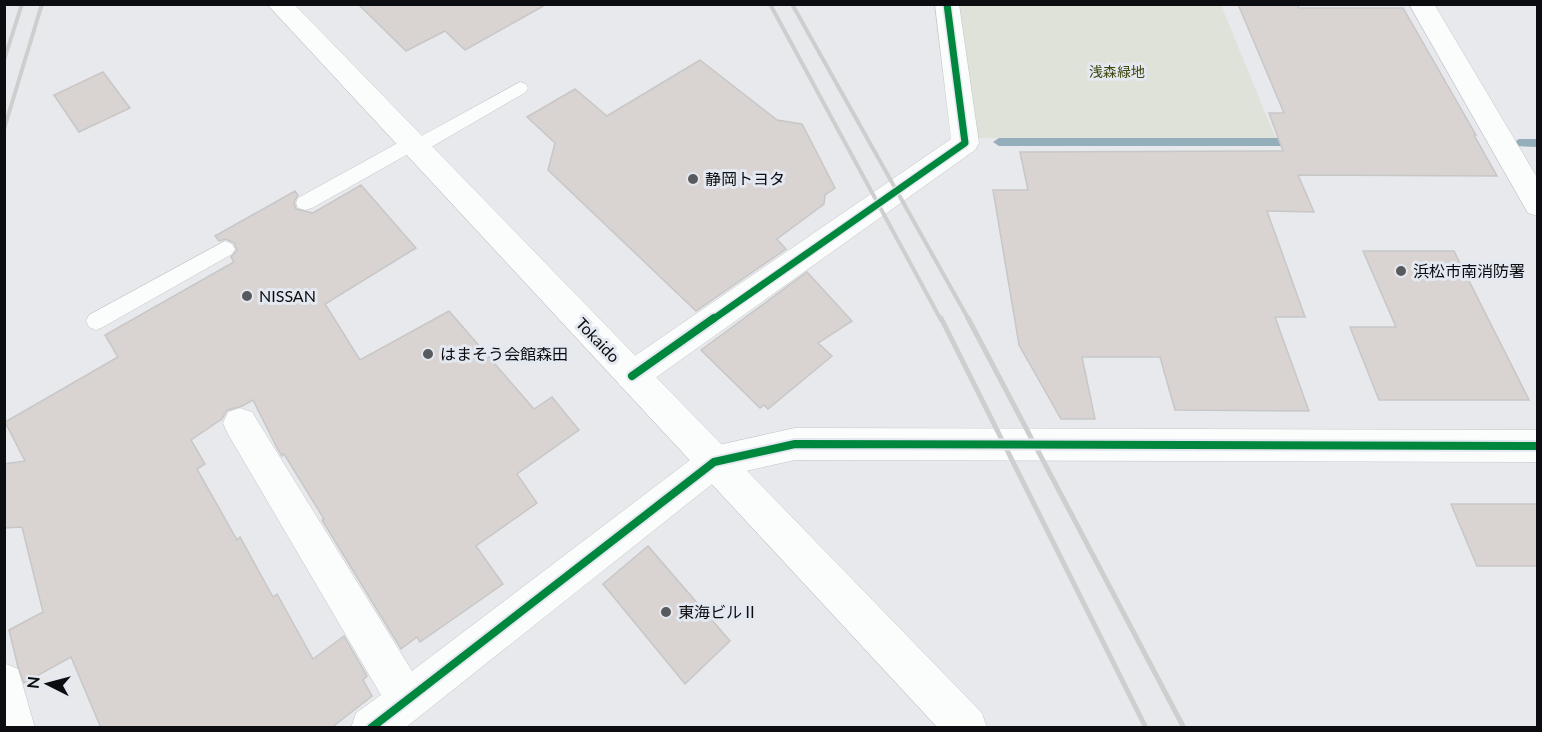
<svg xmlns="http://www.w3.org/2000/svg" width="1542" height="732" viewBox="0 0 1542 732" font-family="Lato,'Noto Sans JP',sans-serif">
	<rect width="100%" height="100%" fill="#e7e9ed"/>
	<polygon fill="#dfe2d8" points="959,5 1221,5 1276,139 978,138"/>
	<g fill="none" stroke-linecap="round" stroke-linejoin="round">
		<g fill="#94afbb" fill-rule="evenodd">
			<polygon points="999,138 1297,138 1303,142 1297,146 999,146 993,142"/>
			<polygon points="1519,139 1538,139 1538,147 1515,146 1513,143"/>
		</g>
	</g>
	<g fill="#d9d3d1" stroke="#c8c7c8" stroke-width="1.5">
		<polygon points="358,4 547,4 465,50 445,31 406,51"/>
		<polygon points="1238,4 1297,4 1299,8 1403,8 1476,135 1474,135 1497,176 1298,175 1314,212 1267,211 1305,317 1275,317 1309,411 1175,410 1160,357 1082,357 1095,419 1061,419 1019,345 993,190 1028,190 1020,152 1283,151 1269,113 1284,113"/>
		<polygon points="700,60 777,120 802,124 835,188 825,195 824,204 777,239 786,249 696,311 548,170 555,143 527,117 575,89 607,116"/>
		<polygon points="103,72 130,108 79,132 54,95"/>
		<polygon points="361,185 416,248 325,304 360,360 449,311 534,409 552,397 579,430 517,474 537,503 476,546 503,584 420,642 417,637 401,649 322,520 324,519 284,454 282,456 277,448 253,400 242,406 227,410 222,419 191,440 205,464 197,469 237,540 240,537 273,597 277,594 313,659 344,636 367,676 363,680 372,696 331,728 101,728 71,657 24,683 18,667 9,630 43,612 22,527 4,528 4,464 25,461 5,422 118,357 105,335 234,262 231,257 237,250 234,243 226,239 219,241 215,236 295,191 298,195 294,202 296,209 313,213"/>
		<polygon points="1363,251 1454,251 1529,400 1379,400 1350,327 1396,327"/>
		<polygon points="807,272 852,321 818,343 832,356 768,409 764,405 760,408 701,350"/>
		<polygon points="1451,504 1538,504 1538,566 1477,566"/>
		<polygon points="648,546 730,641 685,684 603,584"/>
	</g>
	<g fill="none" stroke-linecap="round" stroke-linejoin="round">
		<g stroke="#c3c5c7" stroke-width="1">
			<g id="lane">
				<polygon points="520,82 526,84 528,88 526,92 421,153 410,153 312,208 305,210 298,208 296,203 298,198 405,139 416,139"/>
				<polygon points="225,241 232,244 235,249 232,254 103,327 96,330 89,327 86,321 89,315"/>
			</g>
		</g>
		<g stroke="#c3c5c7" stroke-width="1">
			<g id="street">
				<polygon points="935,4 959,4 979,143 975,150 644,386 632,390 620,386 615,376 620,366 951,139"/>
				<polygon points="1409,4 1434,4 1538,179 1538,216 1528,213"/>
				<polygon points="240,408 252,412 412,671 702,451 714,446 726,451 732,462 726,473 405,728 351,728 356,713 381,695 228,434 223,423 228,412"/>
				<polygon points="4,663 18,669 35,728 4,728"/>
			</g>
		</g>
		<g stroke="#c3c5c7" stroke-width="1">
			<polygon id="secondary" points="795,428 1538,430 1538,462 795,460 714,478 702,473 696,462 702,451 714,446"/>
		</g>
		<g stroke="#c3c5c7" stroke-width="1">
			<polygon id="highway" points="267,4 294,4 982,713 987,728 938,728"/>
		</g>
		<use href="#lane" fill="#fbfcfc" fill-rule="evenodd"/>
		<use href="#street" fill="#fbfcfc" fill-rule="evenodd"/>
		<use href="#secondary" fill="#fbfcfc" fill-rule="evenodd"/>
		<use href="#highway" fill="#fbfcfc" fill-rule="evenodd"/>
		<g stroke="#cececf" stroke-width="4">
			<polyline points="770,4 941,320"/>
			<polyline points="792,4 969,320"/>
			<polyline points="4,60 22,4"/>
			<polyline points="4,129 42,4"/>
		</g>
		<g stroke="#cececf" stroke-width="5">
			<polyline points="941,318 1146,728"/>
			<polyline points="968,318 1184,728"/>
		</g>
		<g stroke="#e4e8f0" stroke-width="10">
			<polyline id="cycleway-far1" points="712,320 965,143 947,4"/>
		</g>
		<g stroke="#e4e8f0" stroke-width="12">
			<g id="cycleway">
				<polyline points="632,376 714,318"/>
				<polyline points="371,728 714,462 795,444 1538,446"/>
			</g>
		</g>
		<use href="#cycleway-far1" stroke="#00873e" stroke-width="7"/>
		<use href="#cycleway" stroke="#00873e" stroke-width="8"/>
	</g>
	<g fill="#595a5d" stroke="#e4e8f0" stroke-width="2">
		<circle cx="693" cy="179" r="6"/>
		<circle cx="1401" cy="271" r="6"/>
		<circle cx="247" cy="296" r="6"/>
		<circle cx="428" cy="354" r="6"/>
		<circle cx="666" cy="612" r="6"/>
	</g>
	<g text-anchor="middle" stroke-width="6" stroke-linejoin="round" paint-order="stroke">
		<g font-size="14" fill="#3f460d" stroke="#e4e8f0">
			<text x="1117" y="77">浅森緑地</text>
		</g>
		<g font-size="16" fill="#0c0d10" stroke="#e4e8f0" text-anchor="start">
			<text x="705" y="185">静岡トヨタ</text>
			<text x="1413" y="277">浜松市南消防署</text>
			<text x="259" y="302">NISSAN</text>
			<text x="440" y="360">はまそう会館森田</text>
			<text x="678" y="618">東海ビルⅡ</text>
		</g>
		<g font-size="16" fill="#0c0d10" stroke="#e4e8f0">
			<text transform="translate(598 340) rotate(46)" y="6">Tokaido</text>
		</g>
	</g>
	<rect width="1542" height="732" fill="none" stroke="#0c0d10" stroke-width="12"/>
	<g transform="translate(48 684) rotate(276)" stroke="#e4e8f0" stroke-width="4.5" paint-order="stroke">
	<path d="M0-4.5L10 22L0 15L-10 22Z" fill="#0c0d10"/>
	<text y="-9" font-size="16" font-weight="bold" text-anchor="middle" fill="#0c0d10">N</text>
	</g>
</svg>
